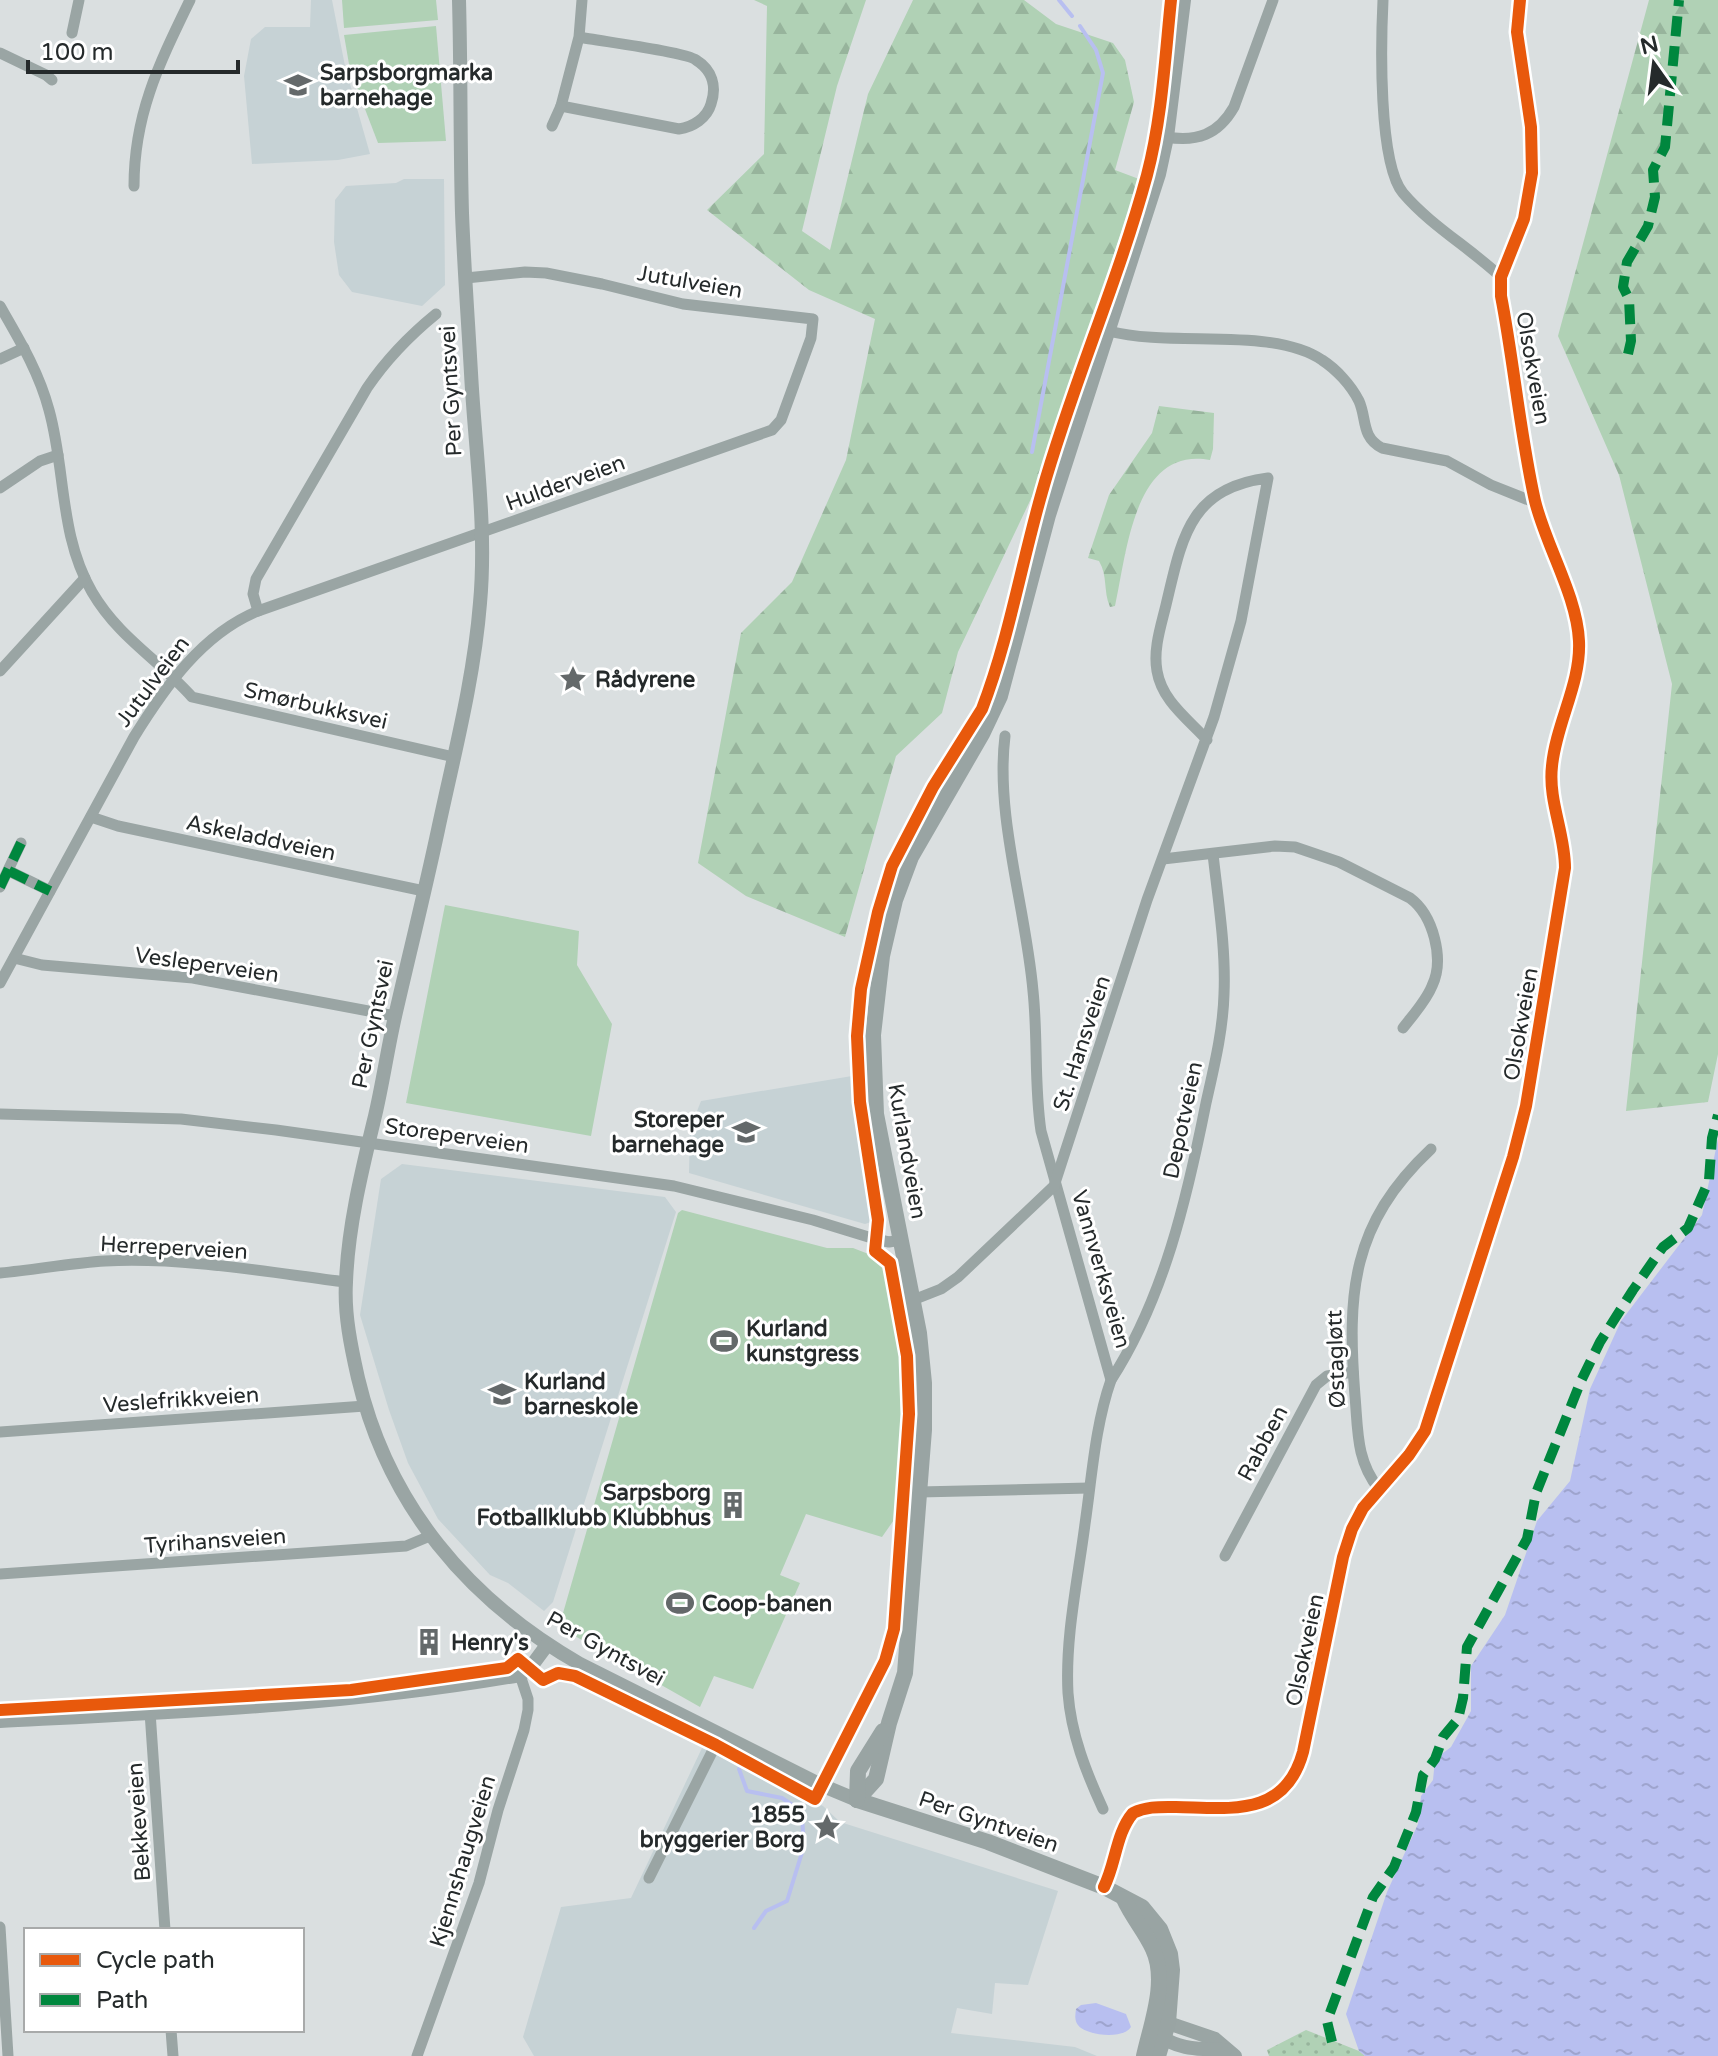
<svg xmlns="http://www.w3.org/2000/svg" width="1718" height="2056" viewBox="0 0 1718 2056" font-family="'Varela Round',sans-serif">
	<defs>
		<pattern id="forest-firs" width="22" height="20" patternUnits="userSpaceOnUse" patternTransform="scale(2)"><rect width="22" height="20" fill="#b0d1b5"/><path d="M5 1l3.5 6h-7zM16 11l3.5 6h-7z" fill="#97b49c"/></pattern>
		<pattern id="park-dots" width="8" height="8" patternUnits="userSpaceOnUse" patternTransform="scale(2)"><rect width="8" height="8" fill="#b0d1b5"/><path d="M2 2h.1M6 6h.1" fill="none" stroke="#97b49c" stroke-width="1.8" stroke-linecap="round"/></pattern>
		<pattern id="water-ripples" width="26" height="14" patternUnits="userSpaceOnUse" patternTransform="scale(2)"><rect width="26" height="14" fill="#b8bff0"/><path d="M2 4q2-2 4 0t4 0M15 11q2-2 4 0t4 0" fill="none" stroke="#9ea4ce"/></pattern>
	</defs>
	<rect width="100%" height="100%" fill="#dadfe0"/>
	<g fill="#c6d2d5">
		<polygon points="311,0 332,0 345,66 370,154 338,160 252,164 244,76 251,39 265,27 310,27"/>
		<polygon points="404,179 444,179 445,285 422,306 352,292 339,275 334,242 335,200 346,186 396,183"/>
		<polygon points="852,1076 872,1204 871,1222 865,1224 689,1173 690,1129 701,1101"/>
		<polygon points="402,1164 665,1197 676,1212 553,1602 544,1611 508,1583 490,1575 438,1519 408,1463 389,1410 360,1315 381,1179"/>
		<polygon points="702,1748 823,1806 840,1822 1058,1891 1028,1985 995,1983 992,2014 957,2008 951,2033 1075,2047 1097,2056 534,2056 523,2037 561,1907 631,1898"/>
	</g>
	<g fill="#b0d1b5">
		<polygon points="342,0 436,0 438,20 344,28"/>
		<polygon points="436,26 446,141 378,143 350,70 344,35"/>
		<polygon points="445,905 579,931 577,965 612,1024 591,1136 406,1103"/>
		<polygon points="682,1210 827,1248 853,1248 884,1260 899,1345 901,1415 896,1517 882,1537 806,1514 780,1575 800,1583 753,1689 714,1676 700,1707 559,1627 678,1213"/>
	</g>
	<g fill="url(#forest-firs)">
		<polygon points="754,0 866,0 837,86 802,231 830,250 868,94 913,0 1024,0 1056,24 1113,43 1125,60 1134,102 1115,170 1139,179 1038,484 958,652 942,713 896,756 845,937 746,896 698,863 741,633 792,582 846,460 875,319 809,290 707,210 764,154 767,6"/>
		<polygon points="1649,0 1718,0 1718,1054 1708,1102 1626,1111 1672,684 1619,475 1558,336"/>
		<path d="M1159,406l55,7 -1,36 -3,11c-76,-14 -83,92 -95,146l-5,1c-7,-16 -2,-31 -11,-46l-11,-3 21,-63 43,-62z"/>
	</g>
	<polygon fill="url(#park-dots)" points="1306,2030 1359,2051 1365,2056 1269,2056 1267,2050"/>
	<g fill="url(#water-ripples)">
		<polygon points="1718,1139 1718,2056 1365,2056 1359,2051 1346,2014 1387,1892 1418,1824 1421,1796 1433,1780 1435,1759 1451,1747 1471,1711 1471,1666 1505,1615 1537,1521 1570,1481 1590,1389 1621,1321 1702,1215"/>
		<path d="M1096,2003l30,11 5,13c-8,12 -38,9 -50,1 -7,-5 -6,-12 -5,-19l5,-4z"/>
	</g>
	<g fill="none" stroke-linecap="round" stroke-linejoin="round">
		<g stroke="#b8bff0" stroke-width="4">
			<polyline points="1059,0 1072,16"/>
			<polyline points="1032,452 1103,73 1096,50 1080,26"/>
			<polyline points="739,1769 747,1791 782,1798 794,1806 802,1817 804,1846 787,1901 766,1911 754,1928"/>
		</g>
		<g stroke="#9aa5a4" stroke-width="11">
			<path d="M1383,0c-2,41 -5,163 20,193 27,32 67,55 98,84"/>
			<polyline points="72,33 79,0"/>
			<path d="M579,37c20,4 107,15 117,23 16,10 21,26 15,44 -4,14 -18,23 -32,25l-118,-23 18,-69 3,-37"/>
			<polyline points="0,53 46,75 52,80"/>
			<polyline points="552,126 561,106"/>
			<path d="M1166,137c31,5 52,-2 68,-30l39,-107"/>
			<path d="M134,186c0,-72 25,-122 56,-186"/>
			<path d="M0,306c19,33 39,66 49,104 17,61 10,125 43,182 27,46 66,67 100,105l262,60"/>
			<path d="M1109,331c63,17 163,-5 213,29 14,9 29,25 37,41 8,18 2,36 23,47l65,13 44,24 45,18"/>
			<polyline points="0,359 24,348"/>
			<polyline points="0,488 40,461 58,455"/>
			<path d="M258,611l-5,-17 3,-15 111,-191c19,-28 42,-52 69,-74"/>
			<polyline points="0,671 85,578"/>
			<path d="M1005,736c-10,80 21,173 28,255 5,47 1,94 8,140l70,249c-16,46 -19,96 -26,144 -7,55 -20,113 -17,169 3,41 18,79 35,116"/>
			<polyline points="91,817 118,826 424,891"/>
			<path d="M1163,859l112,-13 20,1 44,15 71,36c23,17 35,61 22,88 -6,15 -19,29 -29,42"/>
			<polyline points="9,871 50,891"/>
			<polyline points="0,887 21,843"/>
			<polyline points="14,958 42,965 193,978 395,1016"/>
			<path d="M0,983l134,-246c31,-50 68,-103 124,-126l514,-181 9,-10 30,-82 2,-19 -130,-15 -81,-20 -56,-11 -21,-1 -59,6"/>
			<polyline points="0,1114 181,1119 276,1130 674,1186 813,1220 875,1239 889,1242 901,1240"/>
			<path d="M0,1273c35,-3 70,-10 105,-12 80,-4 161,11 241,21"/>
			<path d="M913,1300l28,-11 17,-12 96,-91 93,-286 67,-183 27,-96 27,-143c-79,10 -86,60 -102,127 -5,21 -13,44 -9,66 5,30 31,48 50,69"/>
			<path d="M1111,1380c53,-82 76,-182 95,-277 8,-36 17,-72 18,-109 2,-46 -6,-94 -11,-140"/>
			<polyline points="0,1432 365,1406"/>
			<path d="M1379,1489c-23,-28 -21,-59 -24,-93 -8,-103 -4,-172 76,-247"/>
			<polyline points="919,1492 1089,1488"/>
			<polyline points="1225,1556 1316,1385 1327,1376 1353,1372"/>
			<polyline points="0,1574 406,1546 430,1536"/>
			<polyline points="150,1712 165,1930"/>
			<polyline points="649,1878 721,1734"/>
			<path d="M1104,1887c12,-24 12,-54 29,-74 14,-7 28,-6 43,-6 54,1 109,11 127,-55l40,-195 9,-28 11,-21 46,-53 16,-24 88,-274 13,-51 39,-238c0,-35 -17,-67 -13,-102 4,-43 29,-82 27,-125 -2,-45 -33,-95 -44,-140 -15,-67 -21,-138 -34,-205v-19l23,-58 8,-46 -1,-46 -14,-95 3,-32"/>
			<polyline points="0,1927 8,2056"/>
			<polyline points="171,2030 173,2056"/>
			<polyline points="417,2056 479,1883 498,1810 524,1730 528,1710 528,1699 520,1675"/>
		</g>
		<g stroke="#9aa5a4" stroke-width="14">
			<path d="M459,0c2,71 1,142 3,213 2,53 6,107 9,160 4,76 16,154 9,230 -6,76 -26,152 -42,227 -13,61 -28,121 -42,182 -8,34 -13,70 -21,104 -13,54 -27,110 -29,166 -2,32 5,65 12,96 30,127 110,222 222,286l241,121 36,15"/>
			<path d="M0,1721c174,-9 349,-16 520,-46l10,-7 17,-23"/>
			<polyline points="1157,2024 1168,2023 1215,2039 1235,2056"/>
			<path d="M1158,2033c16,17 44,16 67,17"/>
		</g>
		<g stroke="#99a4a3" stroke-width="16">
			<polyline points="857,1800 876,1779 889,1723 905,1673 924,1430 924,1383 919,1333 876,1114 873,1035 882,956 895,900 911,857 982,734 1000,696 1048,515 1158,174 1166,137 1183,0"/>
			<polyline points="857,1800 988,1842 1104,1887 1142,1907 1160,1929 1170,1954 1172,1970 1168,2023 1158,2056"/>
			<polyline points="857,1800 858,1771 883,1731"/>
			<path d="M1124,1899c8,18 21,32 29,50 15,32 -2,75 -9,107"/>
		</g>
		<g stroke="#00873e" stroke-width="10" stroke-dasharray="20 10" stroke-linecap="butt">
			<polyline points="1628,354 1631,341 1629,299 1623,287 1627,262 1648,226 1655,197 1653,170 1665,147 1679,0"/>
			<polyline points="9,871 50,891"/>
			<polyline points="0,887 21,843"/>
			<polyline points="1332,2042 1327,2021 1373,1897 1394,1867 1416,1812 1423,1775 1435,1759 1443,1737 1458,1719 1463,1698 1467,1647 1527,1539 1536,1493 1581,1381 1600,1342 1633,1290 1663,1247 1688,1228 1709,1180 1712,1138 1718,1115"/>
		</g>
		<g stroke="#fff" stroke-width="17">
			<g id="cycleway">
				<path d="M0,1710l351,-20 156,-22 11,-9 25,21 15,-7 17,3 141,69 99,54 70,-138 9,-32 15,-215 -2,-58 -17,-93 -15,-12 3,-31 -18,-118 -3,-66 4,-47 17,-77 14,-46 41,-79 49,-78c27,-70 39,-144 60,-217 30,-107 76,-210 105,-317 15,-57 18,-117 24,-175"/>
				<path d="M1104,1887c12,-24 12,-54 29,-74 14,-7 28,-6 43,-6 54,1 109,11 127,-55l40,-195 9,-28 11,-21 46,-53 16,-24 88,-274 13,-51 39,-238c0,-35 -17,-67 -13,-102 4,-43 29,-82 27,-125 -2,-45 -33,-95 -44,-140 -15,-67 -21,-138 -34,-205v-19l23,-58 8,-46 -1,-46 -14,-95 3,-32"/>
			</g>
		</g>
		<use href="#cycleway" stroke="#e8590c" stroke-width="12"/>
	</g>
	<defs>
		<g id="school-bare" transform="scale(2.16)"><path d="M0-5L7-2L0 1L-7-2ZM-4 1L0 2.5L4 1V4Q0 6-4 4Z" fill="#64696a" stroke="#fff" stroke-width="2.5" paint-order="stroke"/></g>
		<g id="sight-bare" transform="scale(2.16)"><path d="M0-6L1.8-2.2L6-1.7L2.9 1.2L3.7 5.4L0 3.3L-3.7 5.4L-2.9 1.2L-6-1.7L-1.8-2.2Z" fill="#64696a" stroke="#fff" stroke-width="2.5" paint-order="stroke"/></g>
		<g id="stadium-bare" transform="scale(2.16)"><path d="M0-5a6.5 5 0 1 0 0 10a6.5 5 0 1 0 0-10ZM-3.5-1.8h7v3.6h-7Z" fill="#64696a" stroke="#fff" stroke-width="2.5" paint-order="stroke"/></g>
		<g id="building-bare" transform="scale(2.16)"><path d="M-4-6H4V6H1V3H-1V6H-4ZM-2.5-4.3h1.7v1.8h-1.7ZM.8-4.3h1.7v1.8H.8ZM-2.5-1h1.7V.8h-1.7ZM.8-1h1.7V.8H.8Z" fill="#64696a" stroke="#fff" stroke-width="2.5" paint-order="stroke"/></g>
	</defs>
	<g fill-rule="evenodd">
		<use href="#school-bare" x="298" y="85"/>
		<use href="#sight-bare" x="573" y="679"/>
		<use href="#school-bare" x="746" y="1132"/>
		<use href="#stadium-bare" x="724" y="1341"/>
		<use href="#school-bare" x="502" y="1394"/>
		<use href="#building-bare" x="733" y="1505"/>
		<use href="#stadium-bare" x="680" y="1603"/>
		<use href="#building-bare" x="429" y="1642"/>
		<use href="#sight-bare" x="827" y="1827"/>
	</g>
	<g text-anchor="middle" stroke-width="6" stroke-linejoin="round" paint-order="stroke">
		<g font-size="22" font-weight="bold" fill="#252a2b" stroke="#fff" text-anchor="start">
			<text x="320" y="80">Sarpsborgmarka<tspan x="320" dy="25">barnehage</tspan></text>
			<text x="595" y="687">Rådyrene</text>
			<text x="724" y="1127" text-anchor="end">Storeper<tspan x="724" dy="25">barnehage</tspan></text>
			<text x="746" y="1336">Kurland<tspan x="746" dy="25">kunstgress</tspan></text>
			<text x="524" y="1389">Kurland<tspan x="524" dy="25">barneskole</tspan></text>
			<text x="711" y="1500" text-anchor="end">Sarpsborg<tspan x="711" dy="25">Fotballklubb Klubbhus</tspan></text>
			<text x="702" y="1611">Coop-banen</text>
			<text x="451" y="1650">Henry's</text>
			<text x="805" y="1822" text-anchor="end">1855<tspan x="805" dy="25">bryggerier Borg</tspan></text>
		</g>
		<g font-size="22" fill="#252a2b" stroke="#fff">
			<text transform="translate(690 281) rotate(10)" y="8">Jutulveien</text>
			<text transform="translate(1534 368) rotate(80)" y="8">Olsokveien</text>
			<text transform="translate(450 391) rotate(-93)" y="8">Per Gyntsvei</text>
			<text transform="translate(565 482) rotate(-20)" y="8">Hulderveien</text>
			<text transform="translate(152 681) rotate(-53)" y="8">Jutulveien</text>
			<text transform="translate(316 705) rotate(13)" y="8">Smørbukksvei</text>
			<text transform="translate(261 837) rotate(12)" y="8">Askeladdveien</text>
			<text transform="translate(207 964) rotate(8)" y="8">Vesleperveien</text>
			<text transform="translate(372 1024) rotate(-78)" y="8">Per Gyntsvei</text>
			<text transform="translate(1520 1024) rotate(-80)" y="8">Olsokveien</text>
			<text transform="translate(1081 1043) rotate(-72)" y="8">St. Hansveien</text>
			<text transform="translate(1182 1120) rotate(-78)" y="8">Depotveien</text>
			<text transform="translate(457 1135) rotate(8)" y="8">Storeperveien</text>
			<text transform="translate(908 1151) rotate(80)" y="8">Kurlandveien</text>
			<text transform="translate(174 1247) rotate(3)" y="8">Herreperveien</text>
			<text transform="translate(1102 1269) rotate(74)" y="8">Vannverksveien</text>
			<text transform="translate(1335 1359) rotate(-92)" y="8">Østagløtt</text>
			<text transform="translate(181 1399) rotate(-4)" y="8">Veslefrikkveien</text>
			<text transform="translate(1262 1443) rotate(-62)" y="8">Rabben</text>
			<text transform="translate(215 1540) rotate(-4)" y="8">Tyrihansveien</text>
			<text transform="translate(606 1648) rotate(29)" y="8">Per Gyntsvei</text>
			<text transform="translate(1304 1650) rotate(-78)" y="8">Olsokveien</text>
			<text transform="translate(989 1821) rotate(19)" y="8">Per Gyntveien</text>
			<text transform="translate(138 1822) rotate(-94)" y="8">Bekkeveien</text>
			<text transform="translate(462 1861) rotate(-73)" y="8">Kjennshaugveien</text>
		</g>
	</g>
	<rect x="24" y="1928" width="280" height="104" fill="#ffffff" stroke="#a8aaaa" stroke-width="2"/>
	<rect x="40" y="1954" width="40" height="12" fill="#e8590c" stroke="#a8aaaa" stroke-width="2"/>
	<text x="96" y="1968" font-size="24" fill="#252a2b">Cycle path</text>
	<rect x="40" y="1994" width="40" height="12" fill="#00873e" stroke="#a8aaaa" stroke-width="2"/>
	<text x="96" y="2008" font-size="24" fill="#252a2b">Path</text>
	<g transform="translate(1654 64) rotate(346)" stroke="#ffffff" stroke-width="6" paint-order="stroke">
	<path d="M0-6L14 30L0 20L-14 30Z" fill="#252a2b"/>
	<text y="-12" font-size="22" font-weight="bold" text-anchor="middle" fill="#252a2b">N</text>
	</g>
	<path d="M28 60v12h210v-12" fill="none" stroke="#252a2b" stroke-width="4"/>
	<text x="40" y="60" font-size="24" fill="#252a2b" stroke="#ffffff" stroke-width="6" paint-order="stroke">100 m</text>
</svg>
